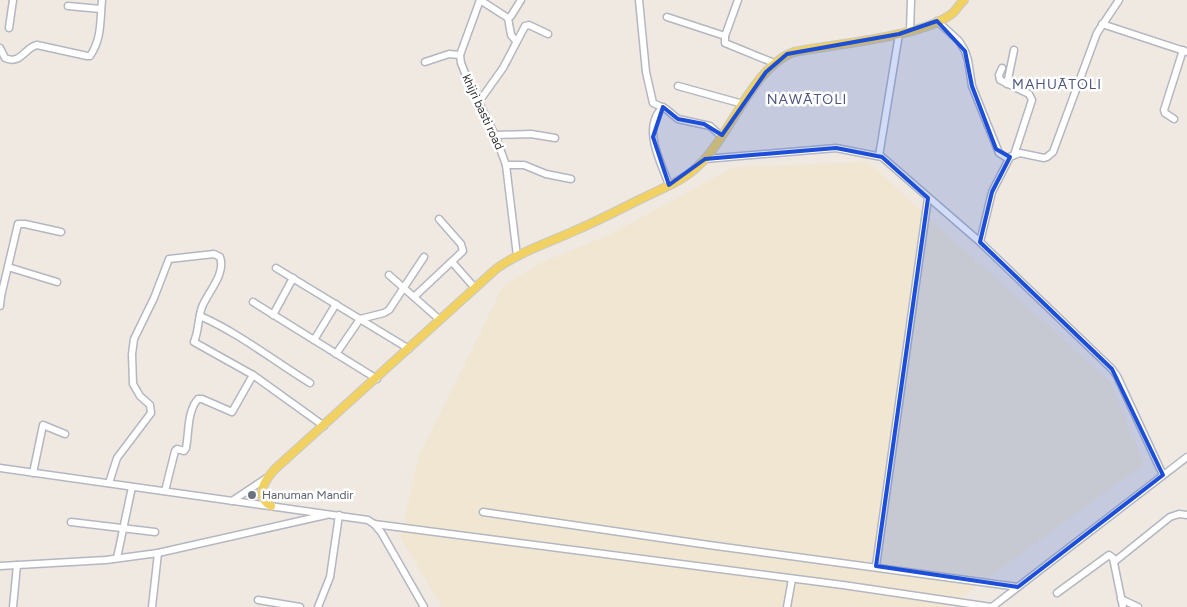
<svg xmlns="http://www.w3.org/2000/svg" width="1187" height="607" viewBox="0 0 1187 607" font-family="Figtree,sans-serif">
	<rect width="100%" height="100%" fill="#efe9e1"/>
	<polygon fill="#f0e6d1" points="868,162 1111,383 1144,464 948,607 442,607 400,537 419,456 503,286 541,263 611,234 734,167"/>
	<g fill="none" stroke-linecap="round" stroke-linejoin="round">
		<g stroke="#b4b7c1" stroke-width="9">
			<g id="minor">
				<polyline points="480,0 460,55 461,63 469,83 495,135 506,165 517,256"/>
				<polyline points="480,0 508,18 511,16 521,0"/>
				<polyline points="639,0 646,72 653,103 666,109 678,119 710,126 721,136"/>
				<polyline points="738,0 725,36 725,43 774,63"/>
				<polyline points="68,6 101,9"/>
				<polyline points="667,17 725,36"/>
				<polyline points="508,18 511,35 516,41"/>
				<polyline points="937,21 959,41 965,51 968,60 972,86 999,153 1007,158 1020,153 1044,158 1047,157 1053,152 1097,33 1119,0"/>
				<polyline points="1102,24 1187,52"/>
				<polyline points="9,28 13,0"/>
				<polyline points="910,31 911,0"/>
				<path d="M0,48l5,10c16,7 19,-10 32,-13l50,11h3c12,-17 10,-36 12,-56"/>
				<polyline points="425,62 449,54 460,55"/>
				<polyline points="1002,68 999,75 1000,80 1029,94 1032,100 1014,155"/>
				<polyline points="1007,84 1014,50"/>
				<polyline points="678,86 743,104"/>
				<polyline points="478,103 503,68 525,26 529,25 548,34"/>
				<path d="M663,107c-22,21 -2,55 6,78"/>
				<polyline points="1174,119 1165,113 1164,110 1183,50"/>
				<polyline points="495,135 531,134 555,138"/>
				<polyline points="879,156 899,34"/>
				<polyline points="705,159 836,148 882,157 980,242 1112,369 1117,376 1163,475"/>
				<polyline points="506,165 524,165 546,174 571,179"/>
				<polyline points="980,242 992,192 1010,157"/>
				<polyline points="452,262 475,288"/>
				<polyline points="8,267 57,282"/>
				<polyline points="276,268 409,349"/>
				<polyline points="389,275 440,320"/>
				<polyline points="0,295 1,296 0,306"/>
				<polyline points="1,296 18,224 25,224 61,232"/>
				<polyline points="414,297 463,251 461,244 439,219"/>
				<polyline points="253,302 377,379"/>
				<polyline points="273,315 293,278"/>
				<path d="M200,316c39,17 74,45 110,67"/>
				<polyline points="314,340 336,304"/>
				<polyline points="336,354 360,319 384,313 389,310 424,257"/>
				<polyline points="0,468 368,520 374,524 381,532 424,607"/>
				<polyline points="33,473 43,425 65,434"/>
				<path d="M109,483l8,-25 34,-45 -1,-8 -10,-9 -7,-12 -1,-30 2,-15 20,-41 15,-39 45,-5 6,3c6,17 -12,35 -18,50 -4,11 -3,23 -8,35l59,33 71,51"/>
				<path d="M165,491l10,-40 2,-2 7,2 2,-3c3,-15 1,-37 12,-49h4l30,13 21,-37"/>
				<polyline points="232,501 268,477"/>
				<polyline points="483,512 709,545 1018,587"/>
				<polyline points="71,522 155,532"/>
				<polyline points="374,524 843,585 991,607"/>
				<polyline points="117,558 132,487"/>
				<polyline points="1114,562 1170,517 1179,514 1187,515"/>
				<polyline points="0,566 106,560 158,553 326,515"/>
				<polyline points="876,566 928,198"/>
				<polyline points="1057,593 1109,555 1113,558 1123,607"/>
				<polyline points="1121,599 1138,607"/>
				<polyline points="258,600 300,607"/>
				<polyline points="13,607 17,565"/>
				<polyline points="152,607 158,553"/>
				<polyline points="318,607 330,577 339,515"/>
				<polyline points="787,607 792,579"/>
				<polyline points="992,607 1187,457"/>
			</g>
		</g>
		<g stroke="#c9c9c9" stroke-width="10">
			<path id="major" d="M271,506c-17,-10 -6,-26 4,-37l221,-200c23,-17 52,-26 78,-38 26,-11 50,-24 75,-36 17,-8 36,-16 49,-29 32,-29 55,-100 96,-114 39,-8 132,-15 160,-40 3,-4 6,-8 10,-12"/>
		</g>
		<use href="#minor" stroke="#fff" stroke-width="6"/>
		<use href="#major" stroke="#f2d163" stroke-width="8"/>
	</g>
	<path fill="#1d4ed8" fill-opacity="0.2" stroke="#1d4ed8" stroke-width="4" stroke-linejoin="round" d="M937,21l28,30 7,35 24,63 14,8 -18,35 -12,50 132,127 51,106 -145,112 -142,-21 52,-368 -46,-41 -46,-9 -131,11 -36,26 -16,-48 10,-30 15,12 26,5 18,11 44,-63 21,-18 112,-20z"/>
	<circle fill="#6b7280" stroke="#fff" stroke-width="2" cx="252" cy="495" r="5"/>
	<g text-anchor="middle" stroke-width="5" stroke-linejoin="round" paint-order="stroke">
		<g font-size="12" fill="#2e2e2e" stroke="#fff">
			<text transform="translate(483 112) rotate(65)" y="4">khijri basti road</text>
		</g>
		<g font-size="12" fill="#5b616d" stroke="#fff" text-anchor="start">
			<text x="262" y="499">Hanuman Mandir</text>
		</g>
		<g font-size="14" letter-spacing="1" fill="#4d5680" stroke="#fff">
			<text x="1057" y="89">MAHUĀTOLI</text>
			<text x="807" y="104">NAWĀTOLI</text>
		</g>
	</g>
</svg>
